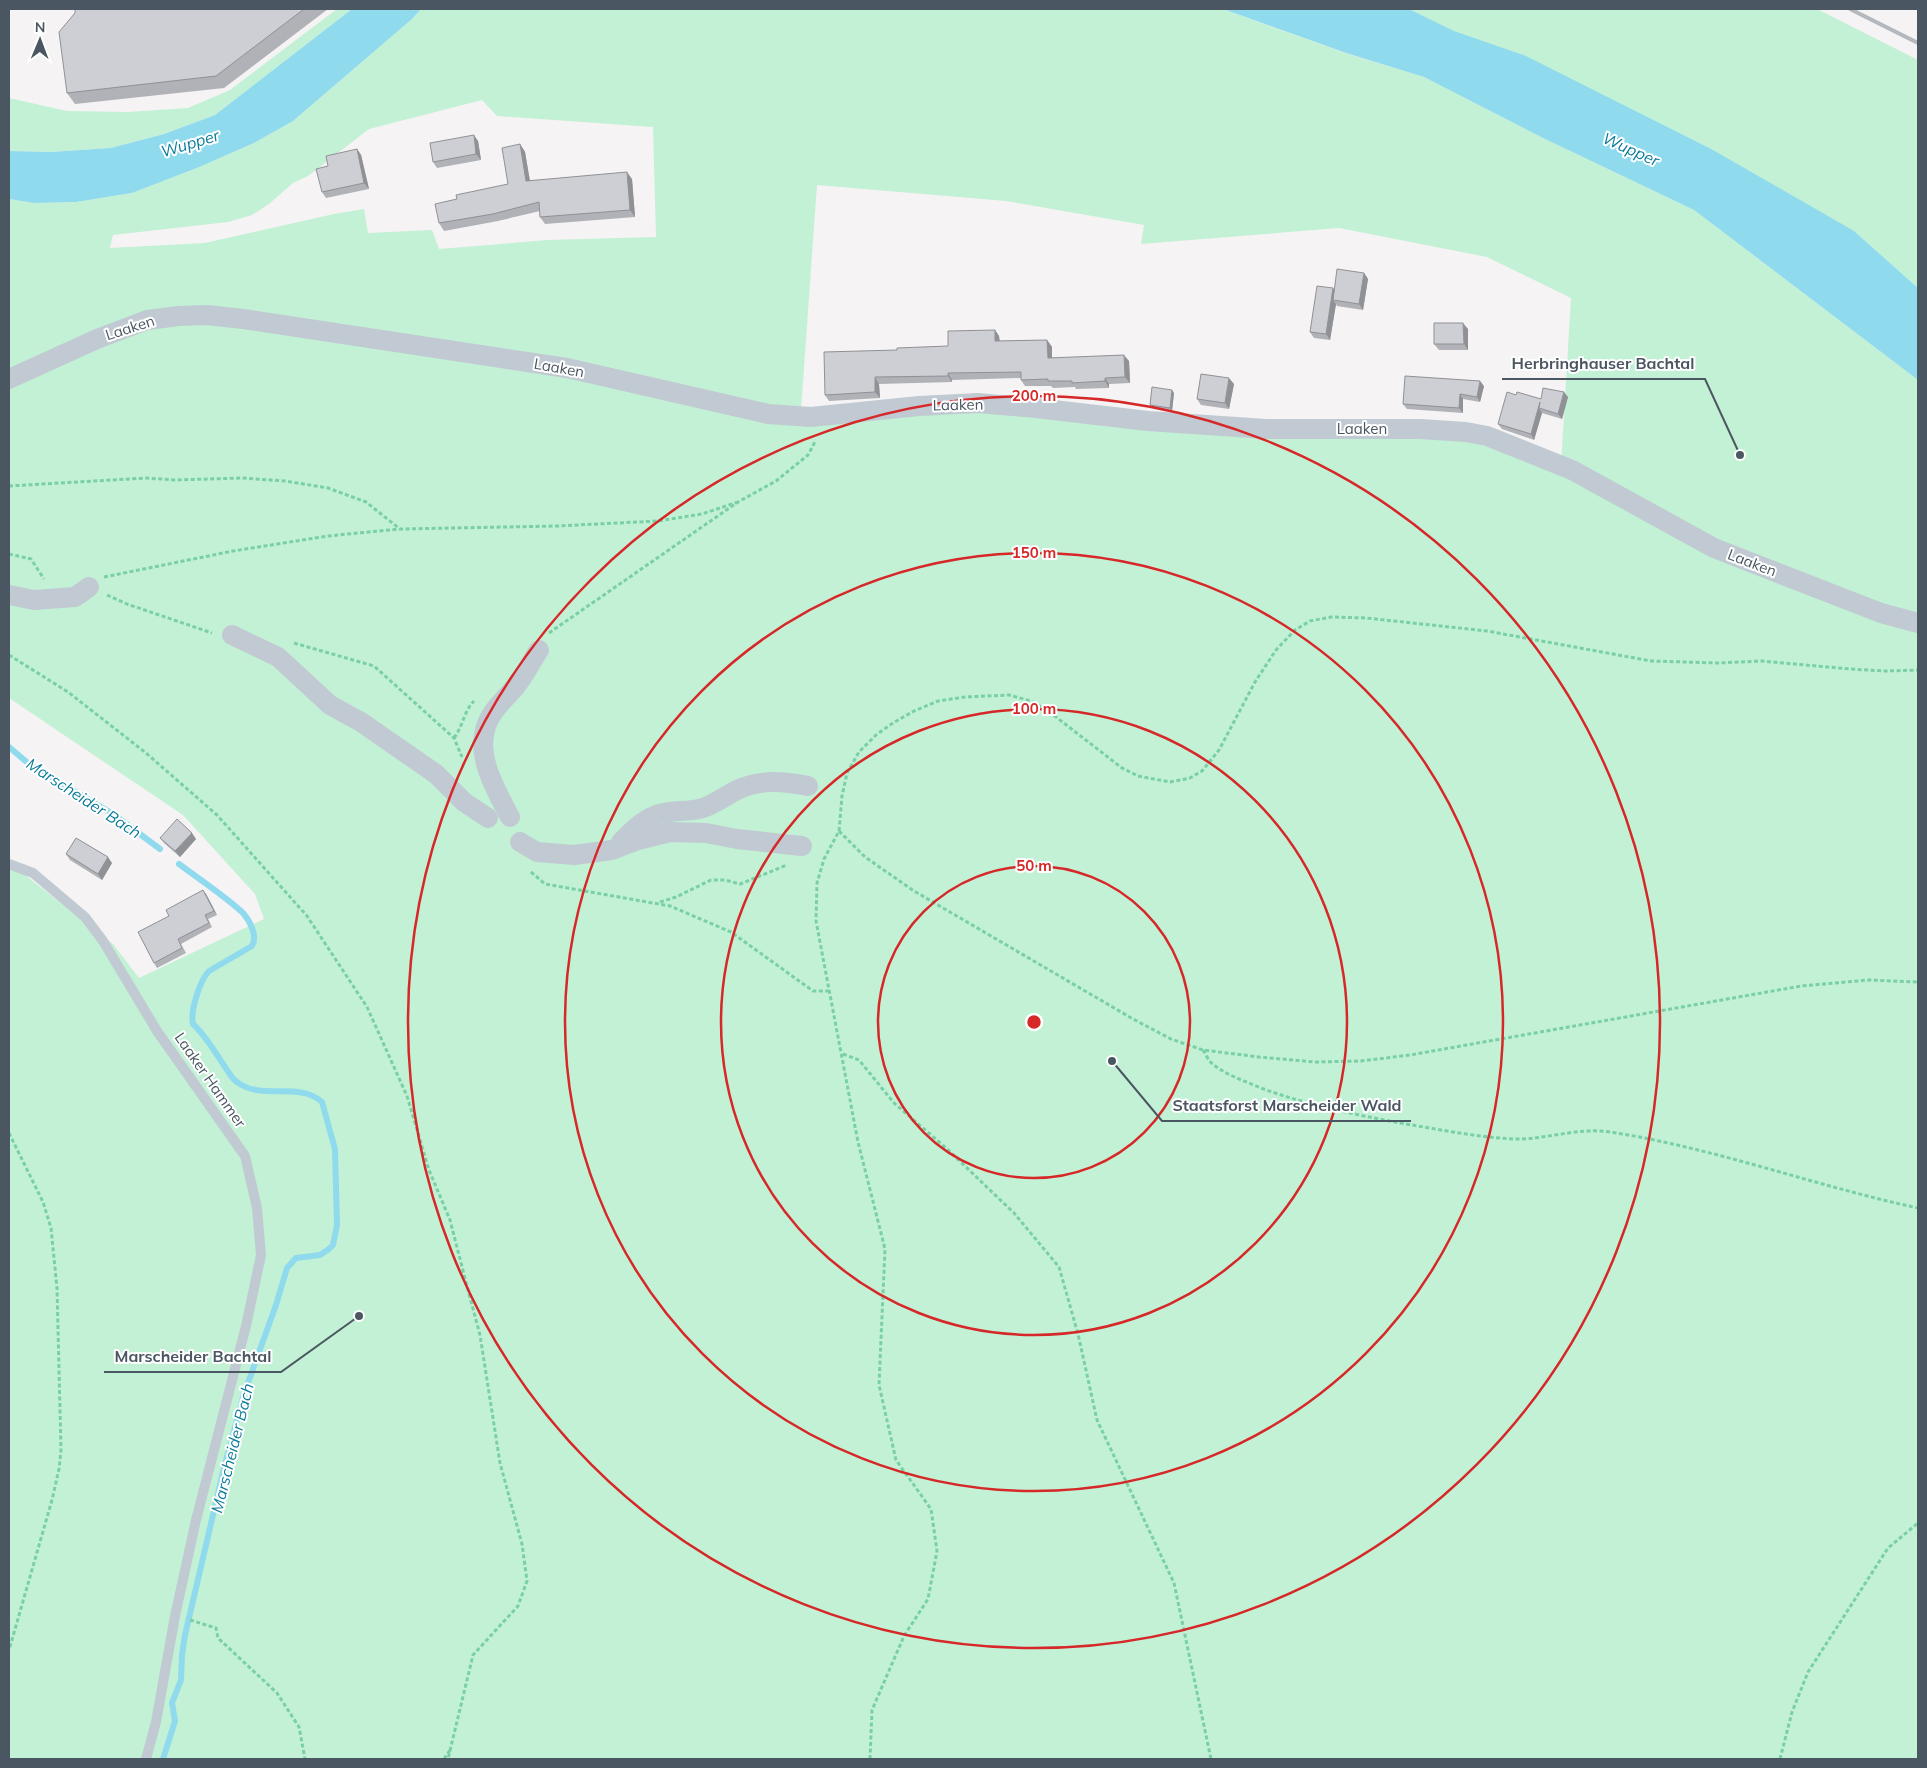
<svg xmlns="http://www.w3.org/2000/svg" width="1927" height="1768" viewBox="0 0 1927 1768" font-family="Mulish,sans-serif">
	<rect width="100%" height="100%" fill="#f5f3f3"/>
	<g fill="#c3f1d5" fill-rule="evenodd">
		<polygon points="337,9 352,9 215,115 164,134 111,148 50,152 9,151 9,98 67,111 128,112 188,108 230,90"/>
		<path d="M421,9h802l122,44 79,24 119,61 151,72 224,170v1379h-1909v-890l11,2 93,73 26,34 125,-59 -9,-25 -72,-79 -174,-117v-499l25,4 42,-1 56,-9 65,-25 57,-25 39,-22 119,-102zM482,100l15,16 156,11 3,110 -108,3 -109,9 -7,-19 -64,3 -4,-24 -30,5 -129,29 -95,5 3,-13 115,-13 24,-7 17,-11 24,-21 15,-7 61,-47zM817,185l189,16 138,24 -3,19 198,-16 148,29 84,41 -10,167 -90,-31 -495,-31 -175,7z"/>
		<polygon points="1409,9 1817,9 1918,60 1918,288 1854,231"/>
	</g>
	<g fill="#90daee">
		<polygon points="352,9 421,9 412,19 293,121 254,143 197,168 132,193 76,202 34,203 9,199 9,151 50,152 111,148 164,134 215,115"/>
		<polygon points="1223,9 1409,9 1454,31 1526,56 1713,150 1854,231 1918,288 1918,380 1694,210 1543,138 1424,77 1346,53"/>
	</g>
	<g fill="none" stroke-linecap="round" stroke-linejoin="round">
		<g stroke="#90daee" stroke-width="6">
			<polyline points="9,747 29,764 113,814 160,849"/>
			<path d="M163,1759l12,-38 -3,-18 9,-23 1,-25 3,-20 39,-167 20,-74 32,-89 11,-37 9,-10 24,-3 9,-6 4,-4 4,-20 -2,-76 -13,-47c-23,-21 -61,-1 -85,-20 -4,-2 -7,-8 -10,-12 -11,-16 -20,-33 -34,-46 -3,-13 7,-44 16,-53l43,-25c6,-10 -2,-25 -9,-33 -17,-16 -44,-34 -64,-49"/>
		</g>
		<g stroke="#7ad0a6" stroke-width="3" stroke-dasharray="4 2.5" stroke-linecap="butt">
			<polyline points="9,486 146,478 175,480 242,478 285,481 328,488 366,502 400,529 557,526 658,521 702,514 738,502"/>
			<polyline points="9,554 31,559 44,579"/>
			<polyline points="104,577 233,551 328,536 399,529"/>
			<polyline points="107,595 127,604 212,633"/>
			<polyline points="549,633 738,502 776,481 808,455 816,440"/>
			<polyline points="294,643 374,666 454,738 462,757"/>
			<polyline points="9,655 68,692 146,753 217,815 307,916 367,1007 407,1096 429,1170 450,1220 468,1290 480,1335 500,1463 522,1544 527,1581 518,1606 473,1655 448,1759"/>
			<path d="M454,738c9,-12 10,-27 20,-37"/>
			<polyline points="839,831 865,857 914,891 1133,1019 1171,1039 1203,1050 1259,1057 1315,1062 1361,1061 1410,1055 1801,986 1869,980 1918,982"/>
			<polyline points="531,872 545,884 670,906 731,932 813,991 829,991"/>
			<polyline points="660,902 676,897 711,880 725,880 740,884 787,865"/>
			<path d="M1203,1050c3,5 6,12 11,15 14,11 31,16 47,23 46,17 92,26 139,35 37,6 75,14 113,16 32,1 65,-12 97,-7 105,16 205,54 308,76"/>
			<polyline points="843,1054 859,1060 894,1103 945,1147 1014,1213 1059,1267 1078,1334 1097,1420 1174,1583 1211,1759"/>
			<polyline points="9,1133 43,1202 51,1228 57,1288 61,1450 59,1469 52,1500 9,1650"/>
			<polyline points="190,1620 216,1628 218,1638 277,1693 299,1727 305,1759"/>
			<polyline points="444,1759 450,1750"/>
			<polyline points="870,1759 872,1710 904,1636 928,1599 937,1551 931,1509 896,1460 879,1385 885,1249 858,1142 816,921 817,883 824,859 839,831 842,796 847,773 859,752 876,735 893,723 914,711 938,701 965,697 1009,695 1031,701 1047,710 1122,768 1138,776 1170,782 1190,778 1202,771 1219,750 1255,682 1276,650 1295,630 1310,621 1331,617 1366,618 1487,631 1651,661 1718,663 1761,661 1850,669 1885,671 1918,670"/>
			<polyline points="1780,1759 1792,1712 1808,1672 1888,1548 1918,1523"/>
		</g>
		<polyline stroke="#c1cad2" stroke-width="10" points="9,864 33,873 85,917 103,941 157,1031 245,1156 257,1208 261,1255 246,1326 196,1520 175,1616 156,1722 146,1759"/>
		<g stroke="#c1cad2" stroke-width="20">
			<polyline points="9,379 97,339 147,320 179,316 207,315 243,319 567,368 768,414 811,417 919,406 978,403 1036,408 1148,421 1266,429 1420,429 1466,432 1487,436 1572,470 1714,548 1881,613 1918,623"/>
			<polyline points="9,595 34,600 75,597 89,587"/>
			<polyline points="232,635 278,657 330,705 361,722 436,774 464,802 488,818"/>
			<path d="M510,817c-13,-25 -33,-58 -25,-87 4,-18 20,-31 31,-44 9,-11 15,-24 23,-36"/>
			<polyline points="520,842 537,852 574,855 612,850 638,840 670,832 706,833 737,839 802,846"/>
			<path d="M621,842c9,-9 20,-21 33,-26 15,-7 33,-3 49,-8 12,-4 22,-12 34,-18 23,-11 46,-9 71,-4"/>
		</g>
		<polyline stroke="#b5b8bd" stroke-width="4" points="1850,9 1918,43"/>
	</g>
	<g fill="#b0b2b7">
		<polygon points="75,9 328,9 224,88 75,104 67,93 75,13"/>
		<polygon points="478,141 481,160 437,168 433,162"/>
		<polygon points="520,144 525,152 530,181 632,179 635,217 545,224 540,217 540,211 498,221 444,231 439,223 457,199 508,184"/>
		<polygon points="357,149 361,155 369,189 326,198 322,192 328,166"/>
		<polygon points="1364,273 1368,279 1363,310 1337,306 1336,304 1330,340 1314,338 1310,332 1333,288 1334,290"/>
		<polygon points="1468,329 1468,350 1439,350 1434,344"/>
		<polygon points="995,330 999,336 1000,341 1047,340 1052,347 1052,358 1129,361 1130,383 1109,384 1109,388 1076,389 1075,387 1053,388 1051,386 1025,386 1021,380 1021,378 952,380 952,382 879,384 880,398 829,401 825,395 948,346"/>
		<polygon points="1234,384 1229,409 1201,405 1197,399"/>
		<polygon points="1484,386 1480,402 1463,399 1463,413 1407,409 1403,404"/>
		<polygon points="1174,393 1172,411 1152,408 1150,405"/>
		<polygon points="1568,397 1562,419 1542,413 1534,440 1502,429 1498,424 1541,399"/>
		<polygon points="160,838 196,839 180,857 164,843"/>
		<polygon points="66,854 112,863 102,880 70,860"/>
		<polygon points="206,894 217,915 208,919 212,927 181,944 186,953 157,968 154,963 169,916"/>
	</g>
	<g fill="#909195">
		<polygon points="474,135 478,141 481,160 476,154"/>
		<polygon points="520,144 525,152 531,188 526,181"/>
		<polygon points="357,149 361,155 369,189 364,183"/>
		<polygon points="627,172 632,179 635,217 630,210"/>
		<polygon points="1364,273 1368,279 1363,310 1359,304"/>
		<polygon points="1333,288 1337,294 1333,300 1336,304 1330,340 1326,334"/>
		<polygon points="1463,323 1468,329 1468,350 1464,344"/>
		<polygon points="995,330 999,336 1000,348 995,341"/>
		<polygon points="1047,340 1052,347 1052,364 1048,358"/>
		<polygon points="1124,355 1129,361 1130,383 1125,377"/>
		<polygon points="948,373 952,380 952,382 948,376"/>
		<polygon points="875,377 879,384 880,398 875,392"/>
		<polygon points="1105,378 1109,384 1109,388 1105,381"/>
		<polygon points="1229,378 1234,384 1229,409 1225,403"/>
		<polygon points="1480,381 1484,386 1480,402 1477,397"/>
		<polygon points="1172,390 1174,393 1172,411 1170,408"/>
		<polygon points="1564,392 1568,397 1562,419 1558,414"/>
		<polygon points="1460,394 1463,399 1463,413 1459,408"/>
		<polygon points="1540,402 1539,408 1542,413 1534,440 1531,434"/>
		<polygon points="192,833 196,839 180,857 175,851"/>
		<polygon points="108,857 112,863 102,880 98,874"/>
		<polygon points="203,890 206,894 217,915 214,911"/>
	</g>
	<g fill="#cdcfd5" stroke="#909195">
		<polygon points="75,9 304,9 216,76 67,93 59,32 75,13"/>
		<polygon points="474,135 476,154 433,162 430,143"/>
		<polygon points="520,144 526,181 627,172 630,210 540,217 539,202 493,214 439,223 435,204 457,199 456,195 508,184 502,148"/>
		<polygon points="357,149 364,183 322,192 316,169 328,166 326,156"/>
		<polygon points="1337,269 1364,273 1359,304 1333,300"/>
		<polygon points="1317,286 1333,288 1326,334 1310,332"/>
		<polygon points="1434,323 1463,323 1464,344 1434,344"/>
		<polygon points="995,330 995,341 1047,340 1048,358 1124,355 1125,377 1105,378 1105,381 1072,383 1072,381 1048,381 1048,379 1021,380 1021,372 948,373 948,376 875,377 875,392 825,395 824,352 897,350 897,348 948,346 948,331"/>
		<polygon points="1201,374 1229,378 1225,403 1197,399"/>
		<polygon points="1405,376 1480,381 1477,397 1460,394 1459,408 1403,404"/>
		<polygon points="1152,387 1172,390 1170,408 1150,405"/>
		<polygon points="1543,388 1564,392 1558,414 1539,408 1540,402 1531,434 1498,424 1507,392 1516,395 1517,392 1541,399"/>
		<polygon points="177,819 192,833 175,851 160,838"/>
		<polygon points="76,838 108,857 98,874 66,854"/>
		<polygon points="203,890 214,911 205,915 209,923 178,939 182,948 154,963 138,932 169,916 166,910"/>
	</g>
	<g fill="none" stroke="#d62828" stroke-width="2.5">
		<circle cx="1034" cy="1022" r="156"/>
		<circle cx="1034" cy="1022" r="313"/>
		<circle cx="1034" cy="1022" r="469"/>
		<circle cx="1034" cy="1022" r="626"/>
	</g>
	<g text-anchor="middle" stroke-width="4" stroke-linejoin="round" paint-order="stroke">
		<g font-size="15" fill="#4a5661" stroke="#fff">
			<text transform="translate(130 328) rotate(-18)" y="5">Laaken</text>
			<text transform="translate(559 368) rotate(10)" y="5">Laaken</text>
			<text transform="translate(958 405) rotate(-1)" y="5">Laaken</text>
			<text x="1362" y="434">Laaken</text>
			<text transform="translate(1752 563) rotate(21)" y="5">Laaken</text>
			<text transform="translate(210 1080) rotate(55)" y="5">Laaker Hammer</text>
		</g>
		<g font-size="16" font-style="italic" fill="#0c7c9b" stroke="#fff">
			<text transform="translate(190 143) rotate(-17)" y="6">Wupper</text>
			<text transform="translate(1631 149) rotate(24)" y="6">Wupper</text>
			<text transform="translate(84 798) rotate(33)" y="6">Marscheider Bach</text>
			<text transform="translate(232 1448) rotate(-76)" y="6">Marscheider Bach</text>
		</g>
	</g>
	<circle cx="1034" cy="1022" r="8" fill="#d62828" stroke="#fff" stroke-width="2.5"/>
	<g font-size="15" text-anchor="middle" font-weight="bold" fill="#d62828" stroke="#fff" stroke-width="4" stroke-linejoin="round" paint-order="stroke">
		<text x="1034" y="401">200 m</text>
		<text x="1034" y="558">150 m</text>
		<text x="1034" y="714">100 m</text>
		<text x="1034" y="871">50 m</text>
	</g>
	<path fill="none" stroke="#4a5661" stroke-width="2" d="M1740 455L1705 379H1502M1112 1061L1162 1121H1411M359 1316L281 1372H104"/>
	<g fill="#4a5661" stroke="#fff" stroke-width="2">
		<circle cx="1740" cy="455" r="5"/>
		<circle cx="1112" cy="1061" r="5"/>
		<circle cx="359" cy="1316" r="5"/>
	</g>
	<g font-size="16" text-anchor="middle" font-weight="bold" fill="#4a5661" stroke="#fff" stroke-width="4" stroke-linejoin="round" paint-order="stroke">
		<text x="1603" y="369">Herbringhauser Bachtal</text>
		<text x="1287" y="1111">Staatsforst Marscheider Wald</text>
		<text x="193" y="1362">Marscheider Bachtal</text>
	</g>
	<rect width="1927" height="1768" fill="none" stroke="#4a5661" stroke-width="20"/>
	<g transform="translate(40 40) rotate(1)" stroke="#ffffff" stroke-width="4" paint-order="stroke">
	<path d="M0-4L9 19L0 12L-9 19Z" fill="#4a5661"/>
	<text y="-8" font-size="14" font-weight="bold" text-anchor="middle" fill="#4a5661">N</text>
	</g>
</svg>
